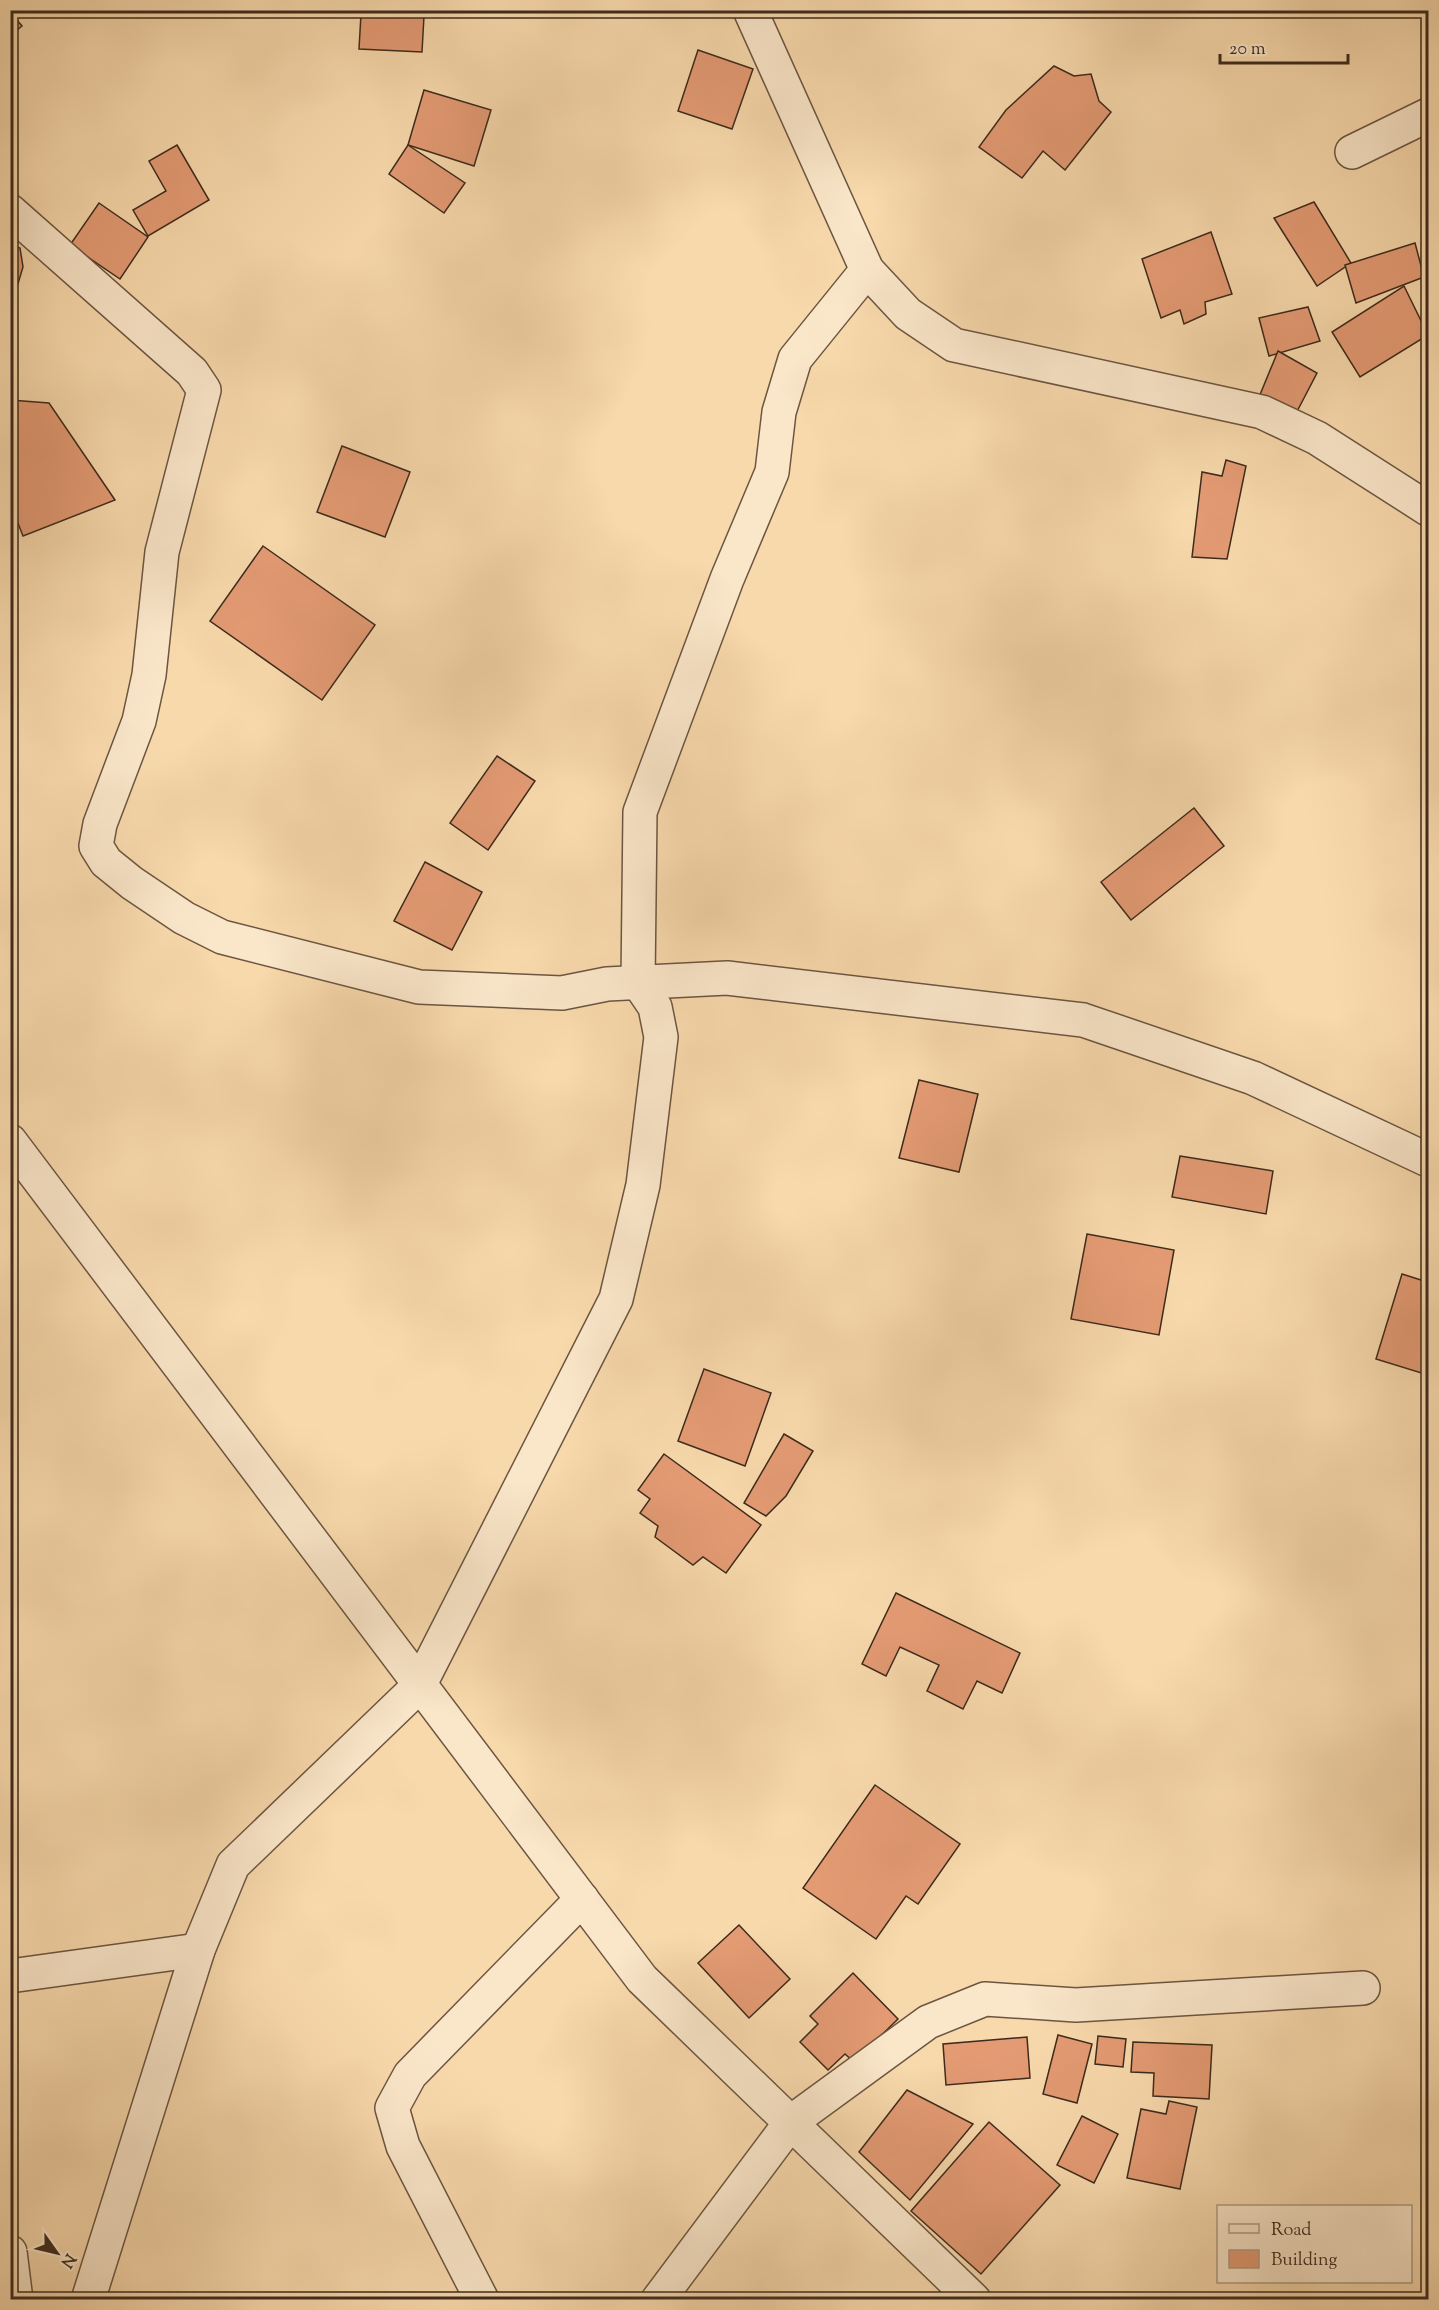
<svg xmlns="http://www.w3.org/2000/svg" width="1439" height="2310" viewBox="0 0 1439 2310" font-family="'Sorts Mill Goudy',serif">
	<rect width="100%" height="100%" fill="#f8d9ac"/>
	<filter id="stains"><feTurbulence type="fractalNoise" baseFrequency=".00333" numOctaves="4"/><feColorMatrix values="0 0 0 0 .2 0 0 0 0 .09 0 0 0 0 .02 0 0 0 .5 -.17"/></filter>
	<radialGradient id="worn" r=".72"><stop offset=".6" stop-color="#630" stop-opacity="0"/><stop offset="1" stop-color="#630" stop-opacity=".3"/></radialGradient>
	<g fill="#e49b74" stroke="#3d2b1d" stroke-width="1.5">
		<polygon points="10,12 22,26 10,36"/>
		<polygon points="361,14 424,16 422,52 359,49"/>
		<polygon points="698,50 753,69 732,129 678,111"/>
		<polygon points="1054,66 1074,76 1091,74 1099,101 1111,112 1065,170 1043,151 1022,178 979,147 1006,110"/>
		<polygon points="424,90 491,110 474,166 408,145"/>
		<polygon points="177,145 209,200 148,236 133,210 166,191 149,161"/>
		<polygon points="408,145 465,183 444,213 389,174"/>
		<polygon points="1314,202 1351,263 1317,286 1274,218"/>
		<polygon points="99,203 148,237 120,279 70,245"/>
		<polygon points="1211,232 1232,294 1205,302 1206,314 1184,324 1180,310 1161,318 1142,259"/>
		<polygon points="1415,243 1424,277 1356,303 1345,265"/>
		<polygon points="10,245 20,248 23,267 14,297 10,302"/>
		<polygon points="1404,286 1428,335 1360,377 1332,332"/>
		<polygon points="1308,307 1320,341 1269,356 1259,318"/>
		<polygon points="1278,351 1317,373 1292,421 1257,402"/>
		<polygon points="10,400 49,403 115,500 23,536 10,503"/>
		<polygon points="342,446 410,472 385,537 317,512"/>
		<polygon points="1226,460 1246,466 1227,559 1192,557 1202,472 1222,476"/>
		<polygon points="263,546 375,625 322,700 210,621"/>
		<polygon points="497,756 535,781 488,850 450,823"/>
		<polygon points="1194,808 1224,846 1131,920 1101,882"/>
		<polygon points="425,862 482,892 452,950 394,921"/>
		<polygon points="919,1080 978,1094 959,1172 899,1158"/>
		<polygon points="1180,1156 1273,1171 1266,1214 1172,1197"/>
		<polygon points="1087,1234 1174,1250 1159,1335 1071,1319"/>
		<polygon points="1428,1260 1428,1375 1376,1359 1402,1274 1421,1280"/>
		<polygon points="704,1369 771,1393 745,1466 678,1441"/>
		<polygon points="784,1434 813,1451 786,1496 766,1516 744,1503"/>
		<polygon points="664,1454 761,1525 726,1573 703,1557 693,1565 655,1537 658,1526 640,1513 650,1499 638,1490"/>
		<polygon points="896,1593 1020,1653 1002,1693 977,1681 963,1709 927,1691 939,1665 900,1647 886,1676 862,1664"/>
		<polygon points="875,1785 960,1844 918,1904 906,1896 876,1939 803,1888"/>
		<polygon points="739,1925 790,1979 749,2018 698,1963"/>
		<polygon points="853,1973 898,2019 854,2062 845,2054 828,2070 800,2042 818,2024 810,2016"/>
		<polygon points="1058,2035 1092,2044 1077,2103 1043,2094"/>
		<polygon points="1098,2036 1126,2039 1123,2067 1095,2064"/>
		<polygon points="1027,2037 1030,2078 946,2085 943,2044"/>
		<polygon points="1133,2042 1212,2045 1209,2099 1153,2096 1154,2073 1131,2072"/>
		<polygon points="907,2090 973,2124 910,2200 859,2152"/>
		<polygon points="1169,2101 1197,2107 1180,2189 1127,2178 1141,2109 1166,2114"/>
		<polygon points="1082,2116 1118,2134 1094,2183 1057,2165"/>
		<polygon points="989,2122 1060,2185 981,2274 911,2211"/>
	</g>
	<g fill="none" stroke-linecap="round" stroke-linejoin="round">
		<g stroke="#6c5641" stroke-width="36">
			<g id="minor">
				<polyline points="750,10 867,270 908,314 954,345 1262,412 1317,438 1428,509"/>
				<polyline points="1352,152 1428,115"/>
				<polyline points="10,211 192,372 204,390 162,552 149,675 139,721 100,824 96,846 106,862 132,883 184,918 222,937 419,987 562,993 607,984 727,978 1083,1020 1253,1078 1428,1160"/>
				<polyline points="10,1141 642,1979 974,2300"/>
				<polyline points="10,1976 198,1950"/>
				<polyline points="10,2252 16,2300"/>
				<polyline points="88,2300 198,1950 233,1865 419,1686 616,1299 643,1185 661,1037 655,1007 638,982 640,812 727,579 772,472 779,412 795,359 867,270"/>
				<polyline points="482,2300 403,2146 392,2108 410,2075 582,1899"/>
				<polyline points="658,2300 791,2122 928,2022 985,1999 1076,2005 1363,1988"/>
			</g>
		</g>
		<use href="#minor" stroke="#fae6c9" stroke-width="33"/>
	</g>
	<rect width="1439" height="2310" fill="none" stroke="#f8d9ac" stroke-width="36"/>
	<rect x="12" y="12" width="1415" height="2286" fill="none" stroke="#3d2b1d" stroke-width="3"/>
	<rect x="18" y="18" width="1403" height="2274" fill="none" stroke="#3d2b1d" stroke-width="1.5"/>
	<rect x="1217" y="2205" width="195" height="78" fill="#fae6c9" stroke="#ae9b84" stroke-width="1.5"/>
	<rect x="1229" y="2224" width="30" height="9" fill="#fae6c9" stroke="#ae9b84" stroke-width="1.5"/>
	<text x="1271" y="2235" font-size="18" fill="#3d2b1d">Road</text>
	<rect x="1229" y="2250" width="30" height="18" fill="#e49b74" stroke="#ae9b84" stroke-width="1.5"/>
	<text x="1271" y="2265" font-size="18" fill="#3d2b1d">Building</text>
	<g transform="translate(57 2253) rotate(124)" stroke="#fae6c9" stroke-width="4.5" paint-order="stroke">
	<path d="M0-4.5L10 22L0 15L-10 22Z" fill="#3d2b1d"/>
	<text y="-9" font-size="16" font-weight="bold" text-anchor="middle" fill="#3d2b1d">N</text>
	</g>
	<path d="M1220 54v9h128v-9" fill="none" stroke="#3d2b1d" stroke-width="3"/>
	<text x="1229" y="54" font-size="18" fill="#3d2b1d" stroke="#fae6c9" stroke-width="4.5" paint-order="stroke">20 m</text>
	<rect width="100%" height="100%" filter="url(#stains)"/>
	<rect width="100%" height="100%" fill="url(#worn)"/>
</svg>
